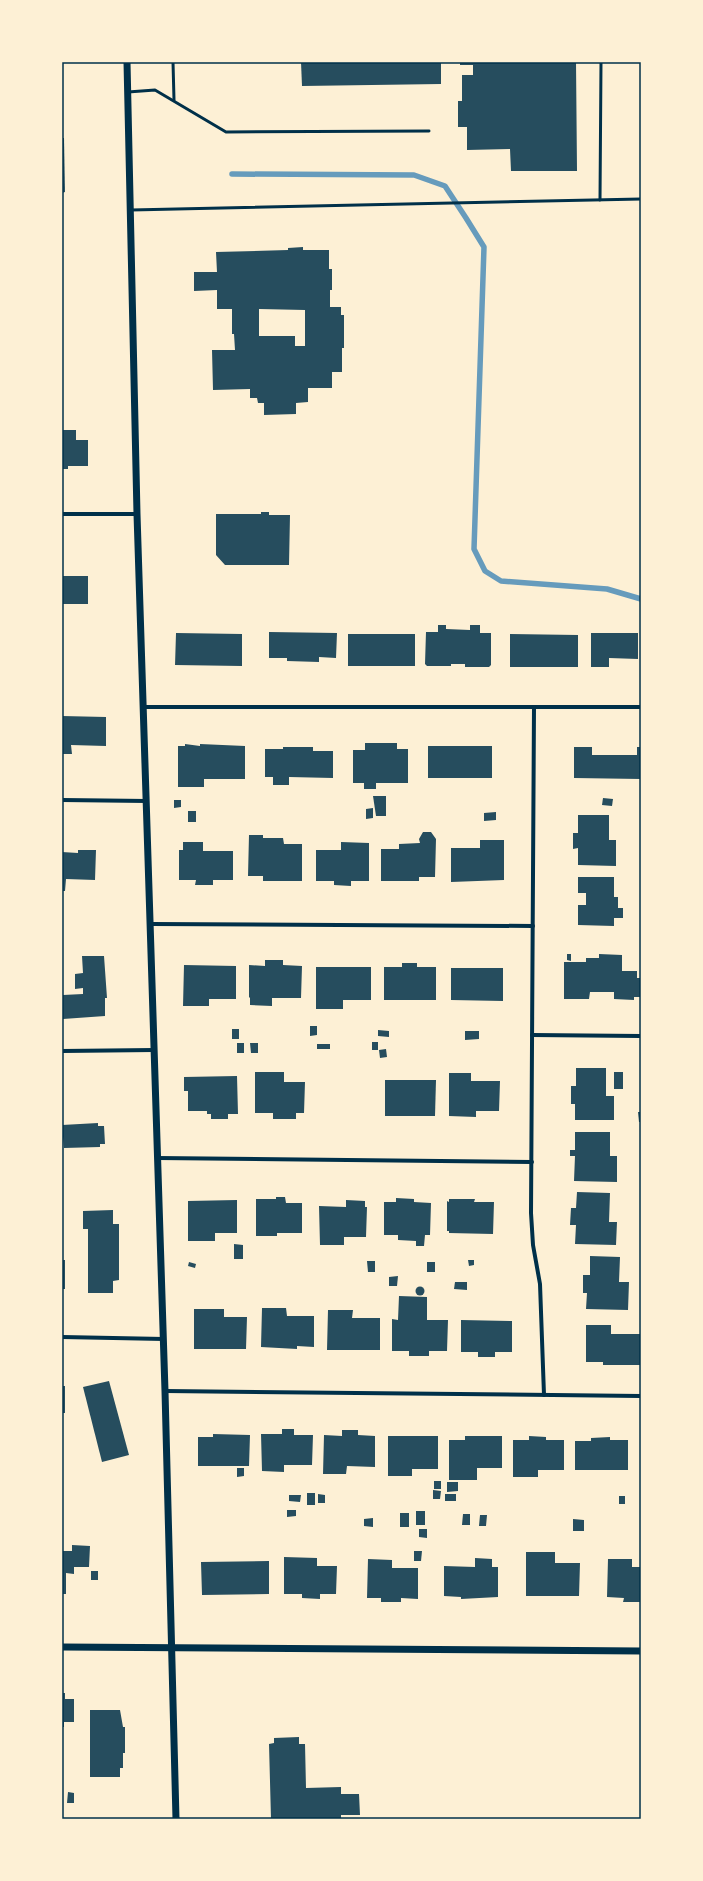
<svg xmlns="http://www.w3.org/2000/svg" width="703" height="1881" viewBox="0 0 703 1881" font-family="'Times New Roman',serif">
	<rect width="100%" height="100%" fill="#fdf0d5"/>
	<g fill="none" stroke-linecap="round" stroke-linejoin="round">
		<polyline stroke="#669bbc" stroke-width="5.5" points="232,174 414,175 445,186 466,218 484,247 474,549 485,571 501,581 607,589 641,599"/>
	</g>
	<g fill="#264d5e" fill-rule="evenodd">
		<polygon points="301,62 441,62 441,84 302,86"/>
		<polygon points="460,62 576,62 577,171 511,171 510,149 467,150 467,127 458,127 458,101 462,101 462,75 473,75 473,65 460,65"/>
		<polygon points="62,138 64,138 65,192 62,193"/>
		<path d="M303,247v3h26v19h3v21h-2v17h11v8h3v33h-2v24h-10v16h-24v14l-12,1v11l-32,1v-12h-6l-1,-5h-7v-9l-37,1 -1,-40h23l-1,-16h-2v-25h-15v-19l-23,1v-19h23l-1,-20 72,-2v-2zM259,309l46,1v36h-10v-10h-36z"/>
		<polygon points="62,430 76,430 76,440 88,440 88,466 68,466 68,469 62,469"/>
		<polygon points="261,512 269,512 269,515 290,515 289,565 225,565 216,555 216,514 261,514"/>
		<rect x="62" y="576" width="26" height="28"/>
		<polygon points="438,625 446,625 446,629 470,630 470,625 480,625 480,633 491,633 491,665 489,667 465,667 465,664 451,664 451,666 427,666 425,664 426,632 438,632"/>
		<polygon points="269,632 337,633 336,658 319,657 319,662 287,661 287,658 269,658"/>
		<polygon points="176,633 242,634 242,666 175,665"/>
		<polygon points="591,633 638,633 638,659 609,658 609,667 591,667"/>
		<rect x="348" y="634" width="67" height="32"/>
		<polygon points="510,634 578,635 578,667 510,667"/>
		<polygon points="62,716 106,717 106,746 71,745 72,754 62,754"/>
		<polygon points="365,743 397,743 397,749 408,749 408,783 376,783 376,789 364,789 364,783 353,783 353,750 365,750"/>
		<polygon points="185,744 200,746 200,744 245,746 245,779 204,779 204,787 178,787 178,746 185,746"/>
		<rect x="428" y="746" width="64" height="32"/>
		<polygon points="283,747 313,747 313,751 333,751 333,778 289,777 289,785 273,785 273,777 265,777 265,749 283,749"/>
		<polygon points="574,747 592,747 592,755 637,755 637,747 641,747 641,779 574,778"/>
		<polygon points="373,796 386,796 386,816 376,816"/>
		<polygon points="603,798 613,799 612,806 602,805"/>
		<polygon points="174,800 181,800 181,807 174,808"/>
		<polygon points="373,808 373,818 366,819 366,809"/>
		<rect x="188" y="811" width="8" height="11"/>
		<polygon points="496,812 496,820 484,821 484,813"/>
		<polygon points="578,815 609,815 609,840 616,840 616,866 578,865 578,848 573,849 573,833 578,833"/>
		<polygon points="423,832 431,832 436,839 435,877 419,877 419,881 381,881 381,849 399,849 399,844 420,843 419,839"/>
		<polygon points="249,835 263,835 263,838 283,838 284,844 302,844 302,881 263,881 263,876 248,876"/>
		<polygon points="480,840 504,840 504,880 451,882 451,848 480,848"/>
		<polygon points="183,842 203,842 203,851 233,851 233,880 213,880 213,885 195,885 196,880 179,880 179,850 183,850"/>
		<polygon points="341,842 369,843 369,881 351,881 351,886 334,885 334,881 316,881 316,850 341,850"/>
		<polygon points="78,850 96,850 95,880 66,879 65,891 62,891 62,852 78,853"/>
		<polygon points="578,877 614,877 614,897 618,897 618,908 623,908 623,918 614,918 614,926 578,925 578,905 586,905 586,893 578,893"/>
		<polygon points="567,954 571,954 571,961 567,960"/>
		<polygon points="599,954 622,955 622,971 637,971 637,978 641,978 641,997 634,997 634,1000 614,999 614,992 590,992 589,999 564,999 564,962 586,962 586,958 599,958"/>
		<polygon points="82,956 104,956 107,998 105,998 105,1016 63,1019 63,995 83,994 83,988 75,989 75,974 83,973"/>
		<polygon points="265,960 283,960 283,965 302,966 301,998 272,998 272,1006 250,1005 250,998 249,997 249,965 265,966"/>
		<polygon points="402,963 417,963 417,967 436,967 436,1000 384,1000 384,967 402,967"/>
		<polygon points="184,965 236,966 236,999 209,999 209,1006 183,1006"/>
		<polygon points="316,967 371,967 371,1000 343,1000 343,1009 316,1009"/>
		<polygon points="451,968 503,968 503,1001 451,1000"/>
		<polygon points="310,1026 317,1026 317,1035 310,1036"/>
		<rect x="232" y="1029" width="7" height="10"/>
		<polygon points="378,1030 389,1031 389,1037 378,1036"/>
		<polygon points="465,1031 479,1031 479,1039 465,1040"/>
		<rect x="372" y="1042" width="6" height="8"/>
		<rect x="237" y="1043" width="7" height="10"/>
		<polygon points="250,1043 258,1043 258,1053 251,1053"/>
		<rect x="317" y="1044" width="13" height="5"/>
		<polygon points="386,1049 387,1057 380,1058 379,1050"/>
		<polygon points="576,1068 606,1068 606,1096 614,1096 614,1120 575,1120 575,1104 571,1104 571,1086 576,1086"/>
		<polygon points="255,1072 284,1072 284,1082 305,1082 304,1113 296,1113 296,1119 273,1119 273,1113 255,1113"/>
		<rect x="614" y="1072" width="9" height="17"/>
		<polygon points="449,1073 471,1073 471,1081 500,1081 499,1111 476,1111 476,1117 449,1116"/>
		<polygon points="237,1076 238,1114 228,1114 228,1119 211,1119 211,1114 207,1114 207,1111 188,1111 188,1091 184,1091 184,1077"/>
		<polygon points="385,1080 436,1080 435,1116 385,1116"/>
		<polygon points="638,1112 641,1112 641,1122 639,1122"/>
		<polygon points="98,1123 98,1126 104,1126 105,1144 100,1144 100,1147 64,1148 62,1125"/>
		<polygon points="575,1132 610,1132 610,1156 617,1156 617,1182 574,1181 575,1156 570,1156 570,1150 575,1150"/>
		<polygon points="577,1192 610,1193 609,1222 617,1222 616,1245 575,1244 576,1225 570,1225 571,1208 576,1208"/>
		<polygon points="276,1197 285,1197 286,1203 302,1203 302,1233 277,1233 277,1236 256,1236 256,1199 276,1199"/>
		<polygon points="396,1198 414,1199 414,1202 431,1203 430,1235 425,1235 424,1246 416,1246 416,1241 398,1240 398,1235 384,1235 384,1202 396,1202"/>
		<polygon points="449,1199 475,1199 474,1202 494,1202 493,1234 449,1233 449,1231 447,1231 447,1201 449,1202"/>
		<polygon points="237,1200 237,1233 215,1233 215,1241 188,1241 188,1201"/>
		<polygon points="346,1200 365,1201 365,1207 367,1207 366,1237 344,1237 344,1245 320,1245 319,1206 346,1207"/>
		<polygon points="113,1210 113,1224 119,1224 119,1280 113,1281 113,1293 88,1293 88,1229 83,1229 83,1211"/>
		<polygon points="234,1244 243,1245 243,1259 234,1259"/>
		<polygon points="590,1256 620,1257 619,1282 629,1282 628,1310 586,1309 587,1293 583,1293 583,1275 590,1275"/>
		<rect x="62" y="1260" width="3" height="29"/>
		<polygon points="468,1260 474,1260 474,1265 469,1266"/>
		<polygon points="367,1261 375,1261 375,1272 368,1272"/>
		<polygon points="189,1262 196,1264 195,1268 188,1266"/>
		<rect x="427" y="1262" width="8" height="10"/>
		<polygon points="398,1276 397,1286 389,1286 389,1277"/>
		<polygon points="455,1282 467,1282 467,1290 454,1289"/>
		<circle cx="420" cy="1291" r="4.5"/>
		<polygon points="399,1296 427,1297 427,1320 448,1320 447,1351 429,1351 429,1356 409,1356 409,1351 392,1351 392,1319 398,1320"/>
		<polygon points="262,1308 286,1308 287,1316 314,1316 314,1347 297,1346 297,1349 261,1347"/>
		<polygon points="194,1309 224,1309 224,1317 247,1317 246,1349 194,1349"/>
		<polygon points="328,1310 353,1310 352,1318 380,1318 380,1350 327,1350"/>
		<polygon points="461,1320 512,1321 512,1352 495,1352 495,1357 478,1357 478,1352 461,1352"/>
		<polygon points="586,1325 611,1325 611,1334 641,1334 640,1365 603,1365 603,1362 586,1362"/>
		<polygon points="109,1381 129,1455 102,1462 83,1387"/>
		<rect x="62" y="1386" width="3" height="27"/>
		<polygon points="282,1429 294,1429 294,1435 313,1435 312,1465 284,1465 284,1472 262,1471 261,1434 282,1434"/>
		<polygon points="342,1430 358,1430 358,1435 375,1436 375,1467 347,1466 346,1474 323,1474 324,1435 342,1436"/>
		<polygon points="213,1434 250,1435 249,1466 198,1466 198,1437 213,1437"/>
		<polygon points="388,1436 438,1436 438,1469 412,1469 412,1476 388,1476"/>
		<polygon points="465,1436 502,1436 502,1468 477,1468 477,1480 449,1480 449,1440 465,1440"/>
		<polygon points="529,1436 546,1437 546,1440 564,1440 564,1470 538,1470 538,1477 513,1477 513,1440 529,1440"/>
		<polygon points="610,1437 610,1440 628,1440 628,1470 575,1470 575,1441 591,1441 591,1438"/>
		<polygon points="237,1468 244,1468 244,1476 237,1477"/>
		<rect x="434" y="1481" width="7" height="8"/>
		<polygon points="447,1482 458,1482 458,1491 447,1492"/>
		<polygon points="433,1490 441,1491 440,1499 433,1499"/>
		<rect x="307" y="1493" width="8" height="12"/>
		<polygon points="318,1494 325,1495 325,1503 318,1503"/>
		<rect x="445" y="1494" width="11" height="7"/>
		<polygon points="289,1495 301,1495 300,1502 289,1501"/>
		<rect x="619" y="1496" width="6" height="8"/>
		<polygon points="287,1510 296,1510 296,1516 287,1517"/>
		<rect x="416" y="1511" width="9" height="14"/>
		<rect x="400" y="1513" width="9" height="14"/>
		<polygon points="463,1514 470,1514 470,1525 462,1525"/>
		<polygon points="480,1515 487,1515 486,1526 479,1526"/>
		<polygon points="373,1518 373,1527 364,1526 364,1519"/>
		<polygon points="573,1519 584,1520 584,1531 573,1531"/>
		<polygon points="419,1529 427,1529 427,1538 419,1537"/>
		<polygon points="72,1545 90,1546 89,1567 74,1567 74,1574 66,1573 66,1594 62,1594 62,1551 72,1551"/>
		<polygon points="414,1551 422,1551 421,1561 414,1561"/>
		<polygon points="526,1552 555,1552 555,1563 580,1563 579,1596 526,1596"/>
		<polygon points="284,1557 317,1558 317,1566 337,1566 336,1594 320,1594 320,1599 302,1598 302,1594 284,1594"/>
		<polygon points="475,1558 492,1559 492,1567 498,1567 498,1597 461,1599 461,1597 444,1596 444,1566 475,1567"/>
		<polygon points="368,1559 392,1560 392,1568 418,1568 418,1599 401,1598 401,1602 381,1602 381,1598 367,1598"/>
		<polygon points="608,1559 632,1559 632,1567 641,1567 641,1602 623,1602 624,1598 607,1597"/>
		<polygon points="269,1561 269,1594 202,1595 201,1562"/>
		<rect x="91" y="1571" width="7" height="9"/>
		<polygon points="62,1693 65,1693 65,1699 74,1699 74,1722 64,1722 64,1727 62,1727"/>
		<polygon points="90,1710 120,1710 123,1727 125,1727 125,1753 123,1753 123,1768 120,1768 120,1777 90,1777"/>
		<polygon points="299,1737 299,1744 305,1744 306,1788 341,1787 341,1794 359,1794 360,1815 341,1815 341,1819 271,1819 269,1744 274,1743 274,1738"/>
		<polygon points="68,1792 74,1793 74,1803 67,1803"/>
	</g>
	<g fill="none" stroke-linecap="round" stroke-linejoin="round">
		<g stroke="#003049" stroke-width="3">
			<polyline points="173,62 174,100"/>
			<polyline points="128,92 155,90 226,132 429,131"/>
			<polyline points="600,200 601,62"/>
			<polyline points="131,210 641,199"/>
		</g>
		<g stroke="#003049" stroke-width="4">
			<polyline points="62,514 137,514"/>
			<polyline points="143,707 641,707"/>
			<polyline points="534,707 531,1213 533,1245 540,1284 544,1395"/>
			<polyline points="62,800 147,801"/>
			<polyline points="151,924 533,926"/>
			<polyline points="532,1035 641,1036"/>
			<polyline points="62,1051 154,1050"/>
			<polyline points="157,1158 532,1162"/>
			<polyline points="62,1337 164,1339"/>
			<polyline points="165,1391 641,1396"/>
		</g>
		<g stroke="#003049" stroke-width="7">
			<polyline points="127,62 137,514 165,1391 176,1819"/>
			<polyline points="62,1647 641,1651"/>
		</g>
	</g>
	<rect width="703" height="1881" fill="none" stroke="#fdf0d5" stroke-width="126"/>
	<rect x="63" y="63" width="577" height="1755" fill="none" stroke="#003049" stroke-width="1.5"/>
</svg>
